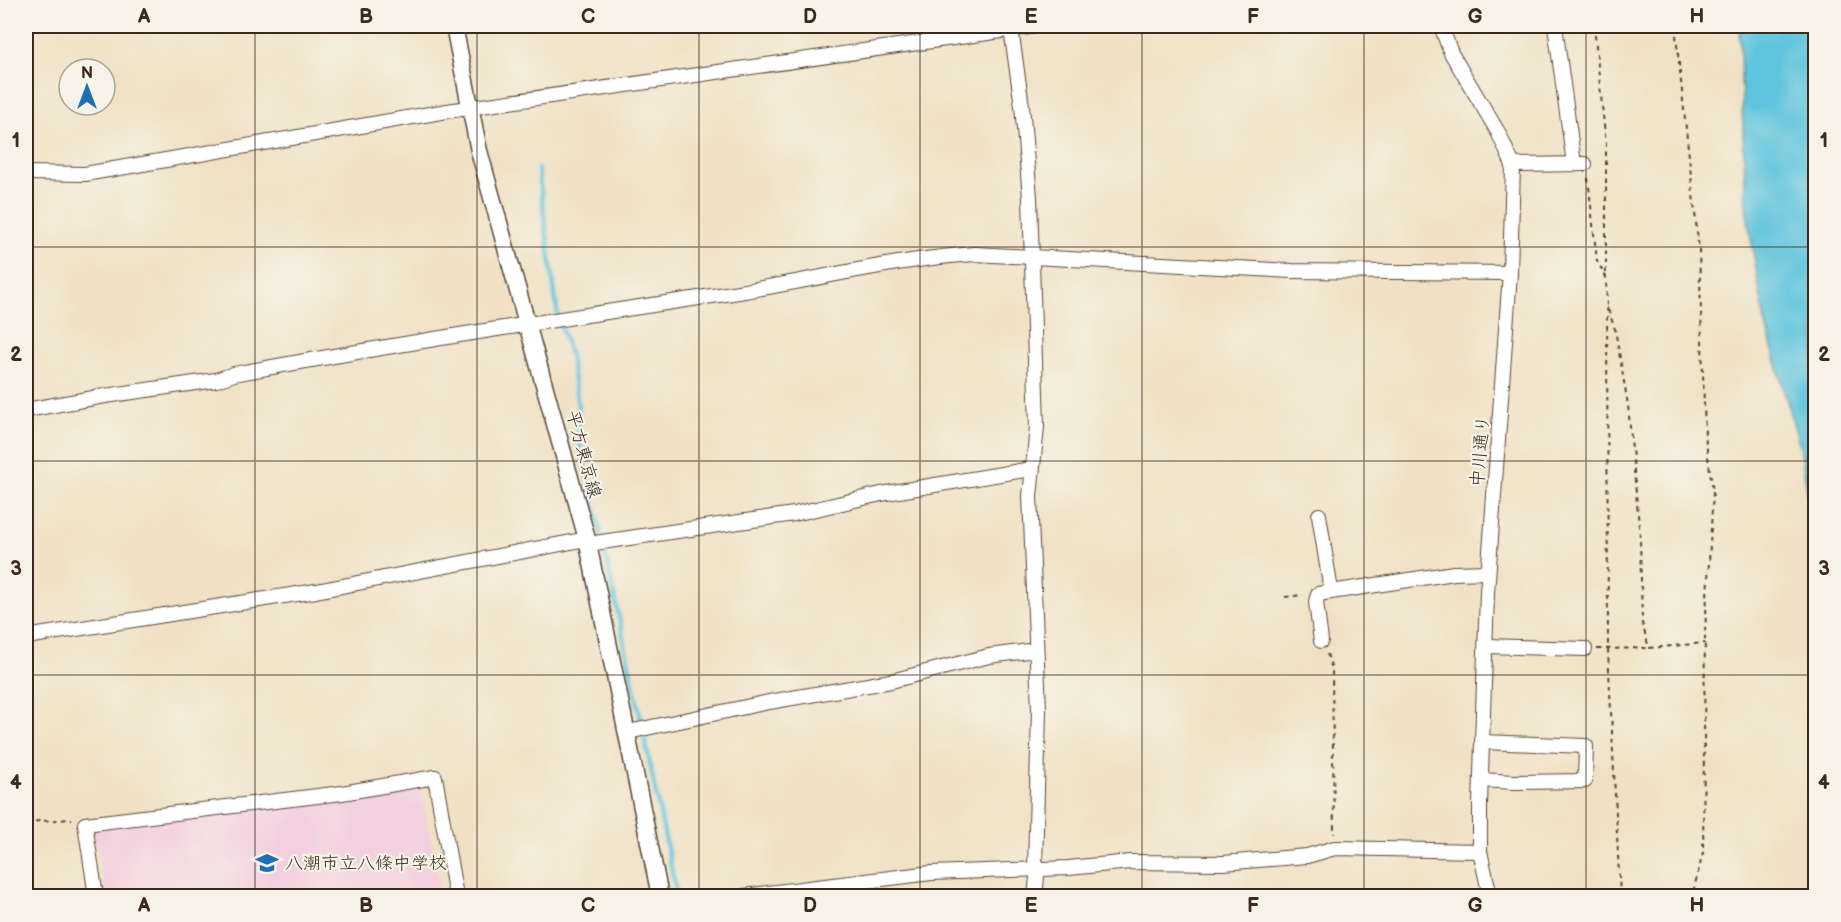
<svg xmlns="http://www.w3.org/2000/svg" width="1841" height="922" viewBox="0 0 1841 922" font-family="'Balsamiq Sans','Klee One',sans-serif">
	<rect width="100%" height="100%" fill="#f7f3e8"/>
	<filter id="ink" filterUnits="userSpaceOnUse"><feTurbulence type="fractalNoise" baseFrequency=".0167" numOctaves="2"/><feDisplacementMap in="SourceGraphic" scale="12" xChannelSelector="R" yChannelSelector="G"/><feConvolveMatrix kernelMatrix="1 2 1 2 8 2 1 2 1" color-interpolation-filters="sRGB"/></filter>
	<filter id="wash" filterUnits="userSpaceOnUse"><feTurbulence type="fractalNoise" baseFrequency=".008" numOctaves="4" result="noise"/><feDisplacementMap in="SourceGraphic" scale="24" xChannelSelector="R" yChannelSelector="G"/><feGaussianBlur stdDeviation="1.35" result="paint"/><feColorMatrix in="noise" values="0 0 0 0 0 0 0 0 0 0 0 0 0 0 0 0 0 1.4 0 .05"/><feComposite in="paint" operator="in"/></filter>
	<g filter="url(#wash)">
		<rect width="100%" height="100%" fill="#f0e1c4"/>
		<polygon fill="#f3cfdf" points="421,785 441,896 105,896 94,829"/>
		<polygon fill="#5fc4dd" stroke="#4d777e" stroke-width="1.5" points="1739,26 1815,26 1815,540 1801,451 1765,322 1746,208"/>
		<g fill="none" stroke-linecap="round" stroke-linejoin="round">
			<g stroke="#5fc4dd" stroke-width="4.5">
				<polyline points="538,169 558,317"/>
				<polyline points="561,326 570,355 578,405 579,441 601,535"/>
				<polyline points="604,548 642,724"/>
				<polyline points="644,735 677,896"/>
			</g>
		</g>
	</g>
	<g filter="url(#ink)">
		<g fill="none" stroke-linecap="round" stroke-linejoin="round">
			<g stroke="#564537" stroke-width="16">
				<g id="minor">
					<polyline points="1441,26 1451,53 1498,132 1513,165 1510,273 1487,593 1480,804 1480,851 1490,896"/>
					<polyline points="1555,26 1574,164"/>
					<polyline points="1011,29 1022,106 1030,197 1037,427 1030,496 1039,709 1035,868"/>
					<polyline points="1513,165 1585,164"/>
					<polyline points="26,173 85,174 447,111 1036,26"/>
					<path d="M26,410l79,-14 111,-16 18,-6c166,-31 332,-56 498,-81 79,-12 163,-34 243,-39l317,17 218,2"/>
					<polyline points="1319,515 1331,591"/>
					<polyline points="588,544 794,514 881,494 1031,469"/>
					<polyline points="26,637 316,591 587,539"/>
					<polyline points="1321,641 1316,602 1318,594 1454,573 1488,572"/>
					<polyline points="1487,646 1585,649"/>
					<polyline points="628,732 769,702 891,681 989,656 1036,650"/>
					<polyline points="1481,780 1514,782 1585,781 1586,746 1483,742"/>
					<polyline points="96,896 85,824 342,793 435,777 456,896"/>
					<polyline points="744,896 931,873 1068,868 1130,862 1223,863 1307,856 1335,848 1480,851"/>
					<polyline points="1035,896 1038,868"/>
				</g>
			</g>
			<g stroke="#564537" stroke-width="19">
				<polyline id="major" points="454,26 479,151 587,539 660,896"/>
			</g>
			<g stroke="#564537" stroke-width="2" stroke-dasharray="4.5 4.5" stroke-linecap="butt">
				<polyline points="1594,26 1606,145 1606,274"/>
				<polyline points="1675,26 1699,250 1705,435 1713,492 1705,632 1703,853 1692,896"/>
				<polyline points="1588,178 1597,261 1606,277 1607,307 1615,329 1628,405 1640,537 1642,623 1649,648 1705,643"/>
				<polyline points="1607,307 1608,650 1620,896"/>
				<polyline points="1285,597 1303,595"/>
				<polyline points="1597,649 1648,648"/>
				<polyline points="1327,654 1332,669 1334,834"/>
				<polyline points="26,822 72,819"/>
			</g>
			<use href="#minor" stroke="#fff" stroke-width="14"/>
			<use href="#major" stroke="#fff" stroke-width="16"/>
		</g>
	</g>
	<path fill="none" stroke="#3b2a1e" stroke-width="1.5" stroke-opacity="0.55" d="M255,26v870M477,26v870M699,26v870M920,26v870M1142,26v870M1364,26v870M1586,26v870M26,247h1790M26,461h1790M26,675h1790"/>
	<defs>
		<g id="school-bare" transform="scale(1.8)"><path d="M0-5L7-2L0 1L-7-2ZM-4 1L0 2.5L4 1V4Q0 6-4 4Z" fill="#1f6fb2" stroke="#f7f3e8" stroke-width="2.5" paint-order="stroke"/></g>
	</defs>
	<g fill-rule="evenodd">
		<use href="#school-bare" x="267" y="863"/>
	</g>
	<g text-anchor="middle" stroke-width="4.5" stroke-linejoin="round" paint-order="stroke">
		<g font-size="18" fill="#3b2a1e" stroke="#f7f3e8">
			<text transform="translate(1480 451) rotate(-85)" y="6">中川通り</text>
			<text transform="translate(584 454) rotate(75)" y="6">平方東京線</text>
		</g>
		<g font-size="18" fill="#3b2a1e" stroke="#f7f3e8" text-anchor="start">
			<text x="285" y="869">八潮市立八條中学校</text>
		</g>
	</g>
	<rect width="1841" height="922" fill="none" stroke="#f7f3e8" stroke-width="66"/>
	<g transform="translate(87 87)"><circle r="28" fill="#f7f3e8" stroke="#aca397" stroke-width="1.5"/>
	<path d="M0-4.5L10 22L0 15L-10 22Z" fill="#1f6fb2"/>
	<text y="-9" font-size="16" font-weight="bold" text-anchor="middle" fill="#3b2a1e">N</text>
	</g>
	<rect x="33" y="33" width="1775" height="856" fill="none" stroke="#3b2a1e" stroke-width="2"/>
	<g font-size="20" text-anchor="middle" font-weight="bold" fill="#3b2a1e">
		<text x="144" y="23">A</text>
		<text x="366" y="23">B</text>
		<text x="588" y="23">C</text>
		<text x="810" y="23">D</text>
		<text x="1031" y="23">E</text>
		<text x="1253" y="23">F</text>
		<text x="1475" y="23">G</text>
		<text x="1697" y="23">H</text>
		<text x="16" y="147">1</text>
		<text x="1824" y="147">1</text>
		<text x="16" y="361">2</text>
		<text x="1824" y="361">2</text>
		<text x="16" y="575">3</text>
		<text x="1824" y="575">3</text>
		<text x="16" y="789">4</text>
		<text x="1824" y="789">4</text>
		<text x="144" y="912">A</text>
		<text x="366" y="912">B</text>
		<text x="588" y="912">C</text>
		<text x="810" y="912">D</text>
		<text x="1031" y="912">E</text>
		<text x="1253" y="912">F</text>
		<text x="1475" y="912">G</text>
		<text x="1697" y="912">H</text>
	</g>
</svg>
